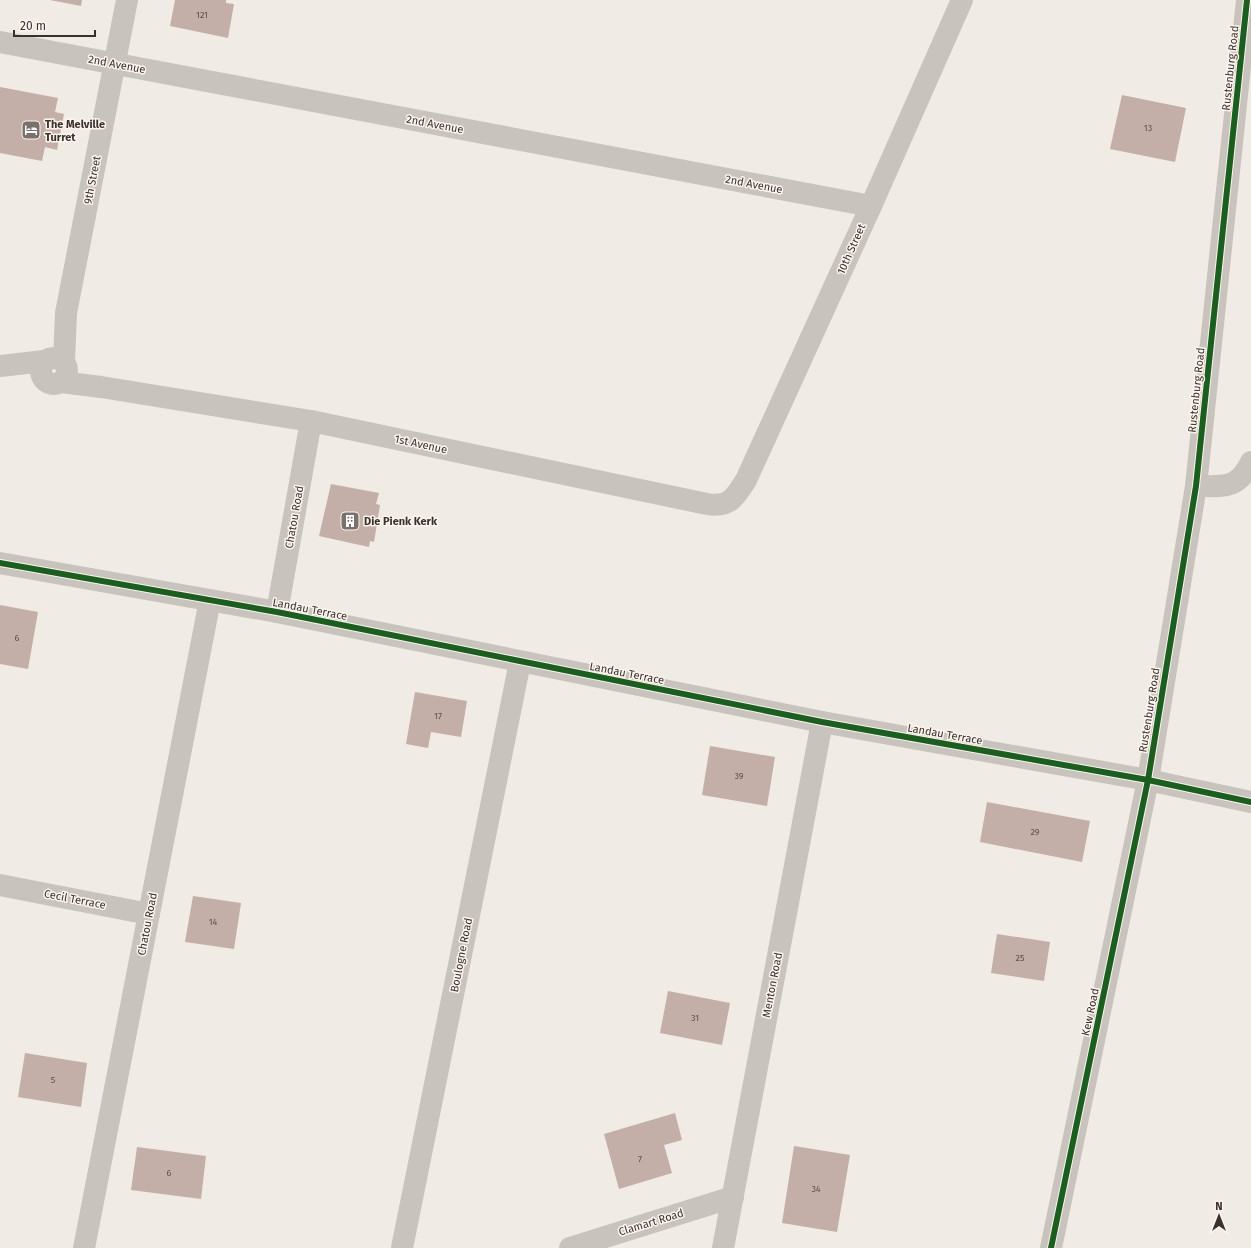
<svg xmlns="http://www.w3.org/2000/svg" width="1251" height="1248" viewBox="0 0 1251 1248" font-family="'Fira Sans',sans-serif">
	<rect width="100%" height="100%" fill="#f0ebe5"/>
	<g fill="#c3afa7">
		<polygon points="50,0 82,0 81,6"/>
		<polygon points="175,0 226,0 226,3 234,4 228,38 170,26"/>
		<polygon points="0,87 58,98 55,112 64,114 57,150 45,147 42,161 0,153"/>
		<polygon points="1122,95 1186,108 1175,162 1110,149"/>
		<polygon points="331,484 379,493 376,504 380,505 374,542 370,541 369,547 319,536"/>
		<polygon points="0,605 38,612 28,669 0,664"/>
		<polygon points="415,692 467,701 461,737 431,732 428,748 406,744"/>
		<polygon points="710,746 775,757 767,806 702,795"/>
		<polygon points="987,802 1090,821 1082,862 980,842"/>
		<polygon points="193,896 241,903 234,949 185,942"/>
		<polygon points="997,934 1050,942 1044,981 991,973"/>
		<polygon points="668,991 730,1003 722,1045 660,1033"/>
		<polygon points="25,1053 87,1063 81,1107 18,1097"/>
		<polygon points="675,1113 682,1140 664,1145 672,1173 619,1189 604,1134"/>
		<polygon points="794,1146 850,1155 837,1232 782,1223"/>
		<polygon points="137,1147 206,1156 201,1199 131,1190"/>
	</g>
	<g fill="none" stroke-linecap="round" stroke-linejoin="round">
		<g stroke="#c9c3be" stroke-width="22">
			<polyline points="0,42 871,206"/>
			<circle cx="54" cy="371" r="13"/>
			<polyline points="64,361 66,313 127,0"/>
			<polyline points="0,366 44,361"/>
			<path d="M61,382l40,5 210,34 396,83c23,4 28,-7 39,-24l125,-274 91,-206"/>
			<path d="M1196,486c27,0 42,4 55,-24"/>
			<polyline points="0,563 277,612 822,722 1148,780 1251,802"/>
			<polyline points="277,612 311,421"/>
			<polyline points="0,885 149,914"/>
			<polyline points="84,1248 210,600"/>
			<polyline points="402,1248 520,662"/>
			<polyline points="570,1248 733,1197"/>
			<polyline points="723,1248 822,722"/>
			<polyline points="1051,1248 1148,780 1196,486 1247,0"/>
		</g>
		<g stroke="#fbf5ee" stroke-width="8">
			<g id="cycleway">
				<polyline points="0,563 277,612 822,722 1148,780 1251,802"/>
				<polyline points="1051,1248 1148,780 1196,486 1247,0"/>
			</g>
		</g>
		<use href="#cycleway" stroke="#1b5e20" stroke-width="6"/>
	</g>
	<defs>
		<g id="hotel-square" transform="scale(1)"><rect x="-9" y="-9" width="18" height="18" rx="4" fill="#7a716c" stroke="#fbf5ee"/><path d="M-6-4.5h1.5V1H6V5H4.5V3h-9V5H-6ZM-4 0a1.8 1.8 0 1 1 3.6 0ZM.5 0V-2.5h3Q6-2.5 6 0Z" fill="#fff"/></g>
		<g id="building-square" transform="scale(1)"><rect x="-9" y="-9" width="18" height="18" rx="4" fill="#7a716c" stroke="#fbf5ee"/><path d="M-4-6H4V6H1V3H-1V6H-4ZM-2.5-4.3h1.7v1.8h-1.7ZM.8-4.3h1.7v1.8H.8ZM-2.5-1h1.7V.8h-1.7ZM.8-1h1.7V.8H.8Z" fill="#fff"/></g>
	</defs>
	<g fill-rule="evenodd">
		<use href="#hotel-square" x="31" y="130"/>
		<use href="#building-square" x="350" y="521"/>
	</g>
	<g text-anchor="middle" stroke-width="3" stroke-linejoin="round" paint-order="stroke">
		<g font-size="9" fill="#5d504a">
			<text x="202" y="18">121</text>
			<text x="1148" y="131">13</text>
			<text x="17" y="641">6</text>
			<text x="438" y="719">17</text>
			<text x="739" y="779">39</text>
			<text x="1035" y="835">29</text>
			<text x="213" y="925">14</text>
			<text x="1020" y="961">25</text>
			<text x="695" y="1021">31</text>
			<text x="53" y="1083">5</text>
			<text x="640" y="1162">7</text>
			<text x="169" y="1176">6</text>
			<text x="816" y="1192">34</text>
		</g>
		<g font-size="11" fill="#3b302b" stroke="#fbf5ee">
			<text transform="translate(117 64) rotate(11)" y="4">2nd Avenue</text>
			<text transform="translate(1230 68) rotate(-84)" y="4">Rustenburg Road</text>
			<text transform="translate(435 124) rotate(11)" y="4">2nd Avenue</text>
			<text transform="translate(92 180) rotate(-79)" y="4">9th Street</text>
			<text transform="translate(754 184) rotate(11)" y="4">2nd Avenue</text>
			<text transform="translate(851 249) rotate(-66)" y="4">10th Street</text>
			<text transform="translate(1196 390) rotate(-84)" y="4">Rustenburg Road</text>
			<text transform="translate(421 444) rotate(12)" y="4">1st Avenue</text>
			<text transform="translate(294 517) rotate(-80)" y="4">Chatou Road</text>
			<text transform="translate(310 609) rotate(11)" y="4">Landau Terrace</text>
			<text transform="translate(627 673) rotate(11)" y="4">Landau Terrace</text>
			<text transform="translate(1149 710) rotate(-81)" y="4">Rustenburg Road</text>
			<text transform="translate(945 734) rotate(10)" y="4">Landau Terrace</text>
			<text transform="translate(75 899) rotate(11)" y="4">Cecil Terrace</text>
			<text transform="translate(147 924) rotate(-79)" y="4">Chatou Road</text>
			<text transform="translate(461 955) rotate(-79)" y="4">Boulogne Road</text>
			<text transform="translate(772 985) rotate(-79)" y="4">Menton Road</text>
			<text transform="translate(1090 1012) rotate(-78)" y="4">Kew Road</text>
			<text transform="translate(651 1222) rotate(-17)" y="4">Clamart Road</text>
		</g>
		<g font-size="11" font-weight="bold" fill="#3b302b" stroke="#fbf5ee" text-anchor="start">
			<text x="45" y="128">The Melville<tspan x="45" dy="13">Turret</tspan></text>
			<text x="364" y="525">Die Pienk Kerk</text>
		</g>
	</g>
	<g transform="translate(1219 1216)" stroke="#fbf5ee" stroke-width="3" paint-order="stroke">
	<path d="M0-3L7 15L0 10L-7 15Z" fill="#3b302b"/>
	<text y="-6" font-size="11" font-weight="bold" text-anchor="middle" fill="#3b302b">N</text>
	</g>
	<path d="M14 30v6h81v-6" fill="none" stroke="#3b302b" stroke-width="2"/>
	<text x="20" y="30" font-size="12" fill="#3b302b" stroke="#fbf5ee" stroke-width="3" paint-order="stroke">20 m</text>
</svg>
